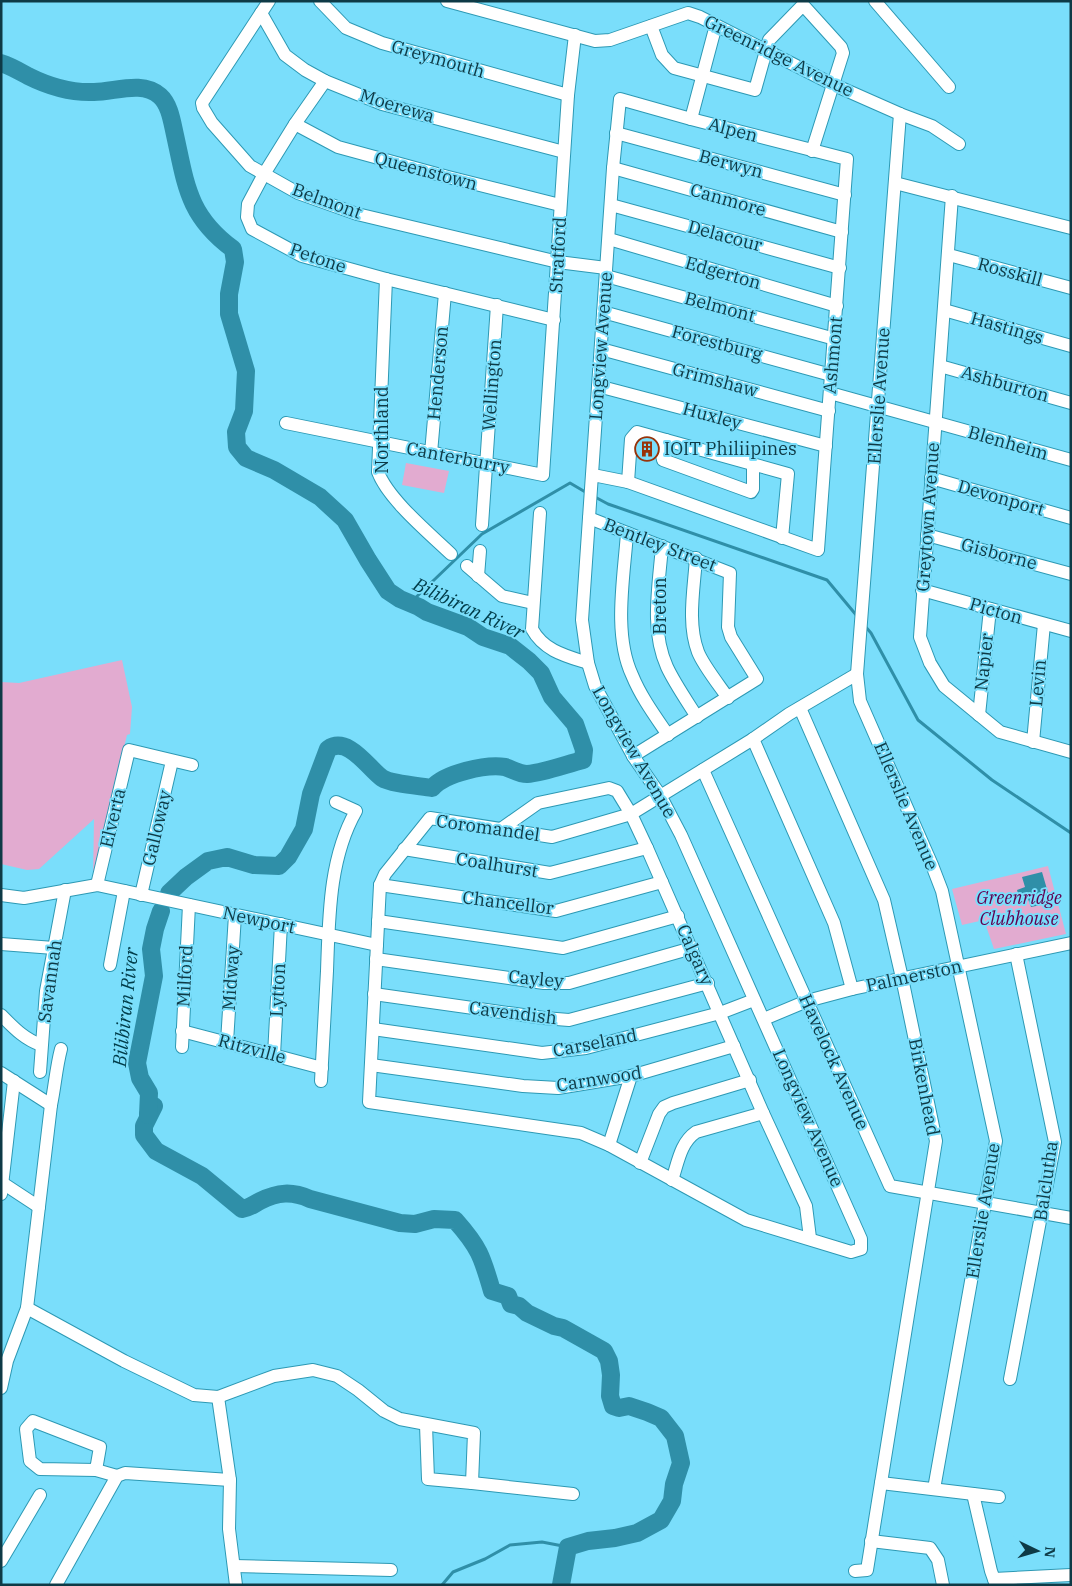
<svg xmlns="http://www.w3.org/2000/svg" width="1072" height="1586" viewBox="0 0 1072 1586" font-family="'IBM Plex Serif',serif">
	<rect width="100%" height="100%" fill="#7adefb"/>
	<g fill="#e2abd0">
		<polygon points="406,463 449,471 444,493 402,485"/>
		<polygon points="122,660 132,707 130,734 127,735 93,879 94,819 39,869 27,870 1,864 1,682 19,683"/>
		<polygon points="1048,866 1066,934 994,949 984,920 962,925 952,889"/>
	</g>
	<polygon fill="#2f8fa8" points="1042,872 1051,903 1031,907 1028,899 1020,901 1017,890 1025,887 1022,877"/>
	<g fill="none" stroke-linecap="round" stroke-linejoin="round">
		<g stroke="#2f8fa8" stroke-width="3">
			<polyline points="595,497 608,504 827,580 857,616"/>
			<polyline points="410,603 482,534 570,483 587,493"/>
			<polyline points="864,625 871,633 918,720 992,780 1071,833"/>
			<polyline points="442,1585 453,1572 485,1559 510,1545 542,1542 568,1547"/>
		</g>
		<g stroke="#2f8fa8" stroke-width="18">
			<path d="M1,63c10,3 18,8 27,13 20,10 44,17 66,16 21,0 48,-12 66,4 10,9 12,26 15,39 11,50 13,81 58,114l2,13 -6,32v20l17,57 -2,40 -8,21 1,15 9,11 28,12 46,27 25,23 23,40 20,31 12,8 19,8 8,5 41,15 15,10 27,9 19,15 12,12 11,24 23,27 9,26 -1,10c-16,4 -40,13 -56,14 -8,0 -15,-5 -22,-7 -19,-3 -60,6 -73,21 -11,-2 -41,-4 -50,-10 -13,-9 -34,-43 -54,-29l-17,45 -7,35 -16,28 -9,9 -25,-1 -27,-8 -19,4 -22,16 -17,16"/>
			<path d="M148,1115l6,-9 -10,20v9l12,16 46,25 40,33c8,-1 12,-5 18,-8 18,-9 32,-10 50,-2l90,24 15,1 19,-5 21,1c24,27 27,36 37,71l16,5 3,8 8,2 8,7 27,13 9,2 41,23 5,10 2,14 -1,21 3,10 6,2 10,-2 18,6 14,6 14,18 6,27 -7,21 -2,17 -11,19 -24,13 -22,5 -27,3 -20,6 -7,38"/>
			<polyline points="148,1115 149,1093 140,1078 137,1063 154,976 151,949 155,929 161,911"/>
		</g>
		<g stroke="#2d99b4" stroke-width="14">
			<g id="minor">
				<polyline points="269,1 202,103 203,108 212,123 250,166 298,193 357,214 558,262 606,268"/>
				<polyline points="320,1 346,28 382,43 568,95"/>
				<polyline points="447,1 595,41 610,40 688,13 700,17 832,84 900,114 932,126 959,144"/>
				<polyline points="875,1 949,87"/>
				<polyline points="261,13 285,55 305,70 325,81 382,104 564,152"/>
				<polyline points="651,26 662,55 674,68 755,90 769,40 803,5 841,47 843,53 812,151"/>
				<polyline points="325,81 295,124 264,174 248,204 247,217 252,229 302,256 386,279 554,320"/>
				<polyline points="900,114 857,674 860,701 932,865 942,891 996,1141 934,1489"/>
				<polyline points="691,119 716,25"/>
				<polyline points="295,124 338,147 448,177 560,205"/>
				<polyline points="616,133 845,195"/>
				<polyline points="613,168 842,232"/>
				<polyline points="895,183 1071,228"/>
				<polyline points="952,196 920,637 930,663 944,686 1000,732 1071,752"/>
				<polyline points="611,205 840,268"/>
				<polyline points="609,239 837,306"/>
				<polyline points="949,255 1071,288"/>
				<polyline points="606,276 835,339"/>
				<path d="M386,279l-8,193c10,27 51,61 73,82"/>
				<polyline points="944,310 1071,346"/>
				<polyline points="603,312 831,375"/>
				<polyline points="601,349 829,411"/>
				<polyline points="940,366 1071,403"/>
				<polyline points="598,386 826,446"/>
				<polyline points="830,393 1071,460"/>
				<polyline points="286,423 543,475 568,95 575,35"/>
				<polyline points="666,440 662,455 663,460 751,492 753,489 753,465"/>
				<polyline points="431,453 445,293"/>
				<polyline points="593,475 628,482 818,550 847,159 691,119 620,99 613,168 582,620 588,663 595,686 633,756 660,795 681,835 861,1239 861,1249 851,1252 746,1220 609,1145 581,1133 369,1102 380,885 385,874 430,818 552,837 631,814 753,739 789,714 857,674"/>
				<polyline points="931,478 1071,518"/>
				<polyline points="628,482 631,439 637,432 788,474 782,538"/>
				<path d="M540,513l-8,116c12,22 34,27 56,34"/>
				<polyline points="589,518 730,573 728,627 731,637 757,679 633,756"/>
				<polyline points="482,525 497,305"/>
				<path d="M627,533c-3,44 -14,101 5,142 9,22 23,41 36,60"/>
				<polyline points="927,535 1071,574"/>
				<path d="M662,546c-3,39 -12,84 5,121 8,17 20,34 30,50"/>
				<path d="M696,558c-2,31 -9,65 2,94 5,13 21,33 30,46"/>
				<polyline points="467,566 502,596 533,603"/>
				<polyline points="478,576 480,551"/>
				<polyline points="922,590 1071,631"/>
				<polyline points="800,708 884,900 902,978 936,1141 867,1570 855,1571"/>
				<polyline points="979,715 990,609"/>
				<polyline points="753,739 834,923 852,989"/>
				<polyline points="1033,742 1044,624"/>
				<polyline points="703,770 890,1186 1071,1218"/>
				<polyline points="501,829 538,803 609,788 617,791 631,814 647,848 763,1113 806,1206 810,1238"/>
				<polyline points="404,849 550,873 647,848"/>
				<polyline points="97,885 129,750 192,765"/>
				<polyline points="380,885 556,911 662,882"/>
				<polyline points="1,895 24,898 97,885 377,945"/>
				<polyline points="141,895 172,761"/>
				<polyline points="378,921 563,948 678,916"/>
				<polyline points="1,944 54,948"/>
				<polyline points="376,959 544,983 569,983 692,948"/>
				<polyline points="110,965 124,891"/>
				<polyline points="374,994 544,1018 569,1020 708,983"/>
				<path d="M1,1015c13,13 23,24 40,30"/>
				<polyline points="764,1019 807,1001 852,989 1071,943"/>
				<polyline points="373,1029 542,1053 586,1048 720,1013 754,1000"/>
				<polyline points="182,1031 322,1068"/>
				<polyline points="227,1042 235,915"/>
				<polyline points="182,1047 189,905"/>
				<polyline points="274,1055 281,924"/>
				<polyline points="371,1065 523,1086 558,1088 631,1076 734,1046"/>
				<polyline points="40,1072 46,991 65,890"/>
				<polyline points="1,1073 51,1105"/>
				<path d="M321,1081c2,-37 4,-74 6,-110 2,-54 2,-113 29,-160l-20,-9"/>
				<polyline points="609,1145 631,1076"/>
				<polyline points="640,1163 659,1114 664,1107 673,1103 750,1080"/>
				<path d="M672,1180c6,-17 8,-37 24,-48l67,-19"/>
				<polyline points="1,1182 39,1207"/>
				<polyline points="1,1194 14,1081"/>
				<polyline points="27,1308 124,1361 194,1395 218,1397 274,1376 313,1370 337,1376 358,1390 384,1411 400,1419 474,1433 472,1483"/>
				<polyline points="1010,1379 1055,1142 1016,954"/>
				<path d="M1,1388l6,-27 20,-53 24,-203c4,-19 5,-37 10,-56"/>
				<polyline points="218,1397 230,1480 229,1529 236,1585"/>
				<polyline points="426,1425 428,1479 472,1483 573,1494"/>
				<polyline points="96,1470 100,1447 33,1421 26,1429 30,1461 40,1469 96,1470 117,1476"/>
				<polyline points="881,1483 999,1497"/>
				<polyline points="973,1494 991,1571 996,1585"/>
				<polyline points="871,1541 930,1548 938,1560 943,1585"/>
				<polyline points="1,1561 40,1495"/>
				<polyline points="234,1566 391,1570"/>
				<polyline points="994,1579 1071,1575"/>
				<polyline points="56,1585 117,1476 125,1473 230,1480"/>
			</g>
		</g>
		<use href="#minor" stroke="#fff" stroke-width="12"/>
	</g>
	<defs>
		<g id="building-ring" transform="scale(1.25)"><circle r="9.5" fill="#7adefb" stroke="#993309" stroke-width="1.5"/><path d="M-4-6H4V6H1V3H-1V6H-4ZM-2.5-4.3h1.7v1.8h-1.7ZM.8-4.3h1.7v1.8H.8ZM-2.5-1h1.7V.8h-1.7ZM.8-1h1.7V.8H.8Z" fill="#993309"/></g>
	</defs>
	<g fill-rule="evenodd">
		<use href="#building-ring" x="647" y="449"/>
	</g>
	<g text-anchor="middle" stroke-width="4" stroke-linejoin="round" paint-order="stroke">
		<g font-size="18" fill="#0e3a46" stroke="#7adefb">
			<text transform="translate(779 56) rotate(26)" y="6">Greenridge Avenue</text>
			<text transform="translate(438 59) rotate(16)" y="6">Greymouth</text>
			<text transform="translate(397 106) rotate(17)" y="6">Moerewa</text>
			<text transform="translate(733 130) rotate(15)" y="6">Alpen</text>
			<text transform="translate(731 164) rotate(15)" y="6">Berwyn</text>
			<text transform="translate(426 171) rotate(15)" y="6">Queenstown</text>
			<text transform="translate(728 200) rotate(16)" y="6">Canmore</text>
			<text transform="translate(327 201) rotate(20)" y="6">Belmont</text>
			<text transform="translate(725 236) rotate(15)" y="6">Delacour</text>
			<text transform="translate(558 255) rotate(-87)" y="6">Stratford</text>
			<text transform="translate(318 258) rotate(19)" y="6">Petone</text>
			<text transform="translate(1010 272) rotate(15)" y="6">Rosskill</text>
			<text transform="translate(723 273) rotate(16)" y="6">Edgerton</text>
			<text transform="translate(720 307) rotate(15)" y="6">Belmont</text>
			<text transform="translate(1007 328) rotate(16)" y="6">Hastings</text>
			<text transform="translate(717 343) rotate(15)" y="6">Forestburg</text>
			<text transform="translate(601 346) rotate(-86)" y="6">Longview Avenue</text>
			<text transform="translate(833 355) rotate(-85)" y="6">Ashmont</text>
			<text transform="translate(438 373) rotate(-85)" y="6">Henderson</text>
			<text transform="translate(715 380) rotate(15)" y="6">Grimshaw</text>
			<text transform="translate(1005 384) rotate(16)" y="6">Ashburton</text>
			<text transform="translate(492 385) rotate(-86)" y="6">Wellington</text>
			<text transform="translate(879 396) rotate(-86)" y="6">Ellerslie Avenue</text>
			<text transform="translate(712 416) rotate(15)" y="6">Huxley</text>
			<text transform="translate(382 430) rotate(-90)" y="6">Northland</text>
			<text transform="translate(1008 443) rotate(16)" y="6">Blenheim</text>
			<text transform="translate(458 458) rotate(11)" y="6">Canterburry</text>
			<text transform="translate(1001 498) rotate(16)" y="6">Devonport</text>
			<text transform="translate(928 517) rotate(-86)" y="6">Greytown Avenue</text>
			<text transform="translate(660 545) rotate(21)" y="6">Bentley Street</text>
			<text transform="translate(999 554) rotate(15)" y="6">Gisborne</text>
			<text transform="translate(660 606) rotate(-90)" y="6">Breton</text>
			<text transform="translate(996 611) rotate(16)" y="6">Picton</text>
			<text transform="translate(984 662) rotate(-84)" y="6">Napier</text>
			<text transform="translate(1038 683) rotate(-85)" y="6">Levin</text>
			<text transform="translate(634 752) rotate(60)" y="6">Longview Avenue</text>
			<text transform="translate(906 806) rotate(67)" y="6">Ellerslie Avenue</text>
			<text transform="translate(113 818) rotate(-77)" y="6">Elverta</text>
			<text transform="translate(157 828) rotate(-77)" y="6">Galloway</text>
			<text transform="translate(488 828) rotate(8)" y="6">Coromandel</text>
			<text transform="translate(497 865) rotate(9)" y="6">Coalhurst</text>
			<text transform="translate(508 903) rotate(7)" y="6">Chancellor</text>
			<text transform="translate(259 920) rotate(12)" y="6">Newport</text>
			<text transform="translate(695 955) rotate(66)" y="6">Calgary</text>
			<text transform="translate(185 976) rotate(-87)" y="6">Milford</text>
			<text transform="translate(914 976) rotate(-12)" y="6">Palmerston</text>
			<text transform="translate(231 978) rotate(-86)" y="6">Midway</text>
			<text transform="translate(536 979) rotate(5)" y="6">Cayley</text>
			<text transform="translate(50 981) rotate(-82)" y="6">Savannah</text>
			<text transform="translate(278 990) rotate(-87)" y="6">Lytton</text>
			<text transform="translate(513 1013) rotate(7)" y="6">Cavendish</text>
			<text transform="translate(595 1043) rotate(-11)" y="6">Carseland</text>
			<text transform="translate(252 1049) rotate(15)" y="6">Ritzville</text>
			<text transform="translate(834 1062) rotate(66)" y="6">Havelock Avenue</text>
			<text transform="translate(599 1079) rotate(-9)" y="6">Carnwood</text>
			<text transform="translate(924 1087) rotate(79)" y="6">Birkenhead</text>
			<text transform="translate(808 1118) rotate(66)" y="6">Longview Avenue</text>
			<text transform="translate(1046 1181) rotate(-82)" y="6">Balclutha</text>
			<text transform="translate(983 1211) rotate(-81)" y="6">Ellerslie Avenue</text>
		</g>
		<g font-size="18" fill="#0e3a46" stroke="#7adefb" text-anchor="start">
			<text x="664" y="455">IOIT Philiipines</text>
		</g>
		<g font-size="18" font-style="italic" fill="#62004f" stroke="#7adefb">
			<text x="1019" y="904">Greenridge<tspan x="1019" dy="21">Clubhouse</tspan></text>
		</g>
		<g font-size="19" font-style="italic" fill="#003c49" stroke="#7adefb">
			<text transform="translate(469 608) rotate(25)" y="7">Bilibiran River</text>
			<text transform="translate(125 1007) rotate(-84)" y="7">Bilibiran River</text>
		</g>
	</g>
	<rect width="1072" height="1586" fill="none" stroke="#0e3a46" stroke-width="5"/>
	<g transform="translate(1037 1551) rotate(95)" stroke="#7adefb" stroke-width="4" paint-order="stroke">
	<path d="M0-4L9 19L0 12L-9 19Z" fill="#0e3a46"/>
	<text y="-8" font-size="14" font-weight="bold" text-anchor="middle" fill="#0e3a46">N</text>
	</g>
</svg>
